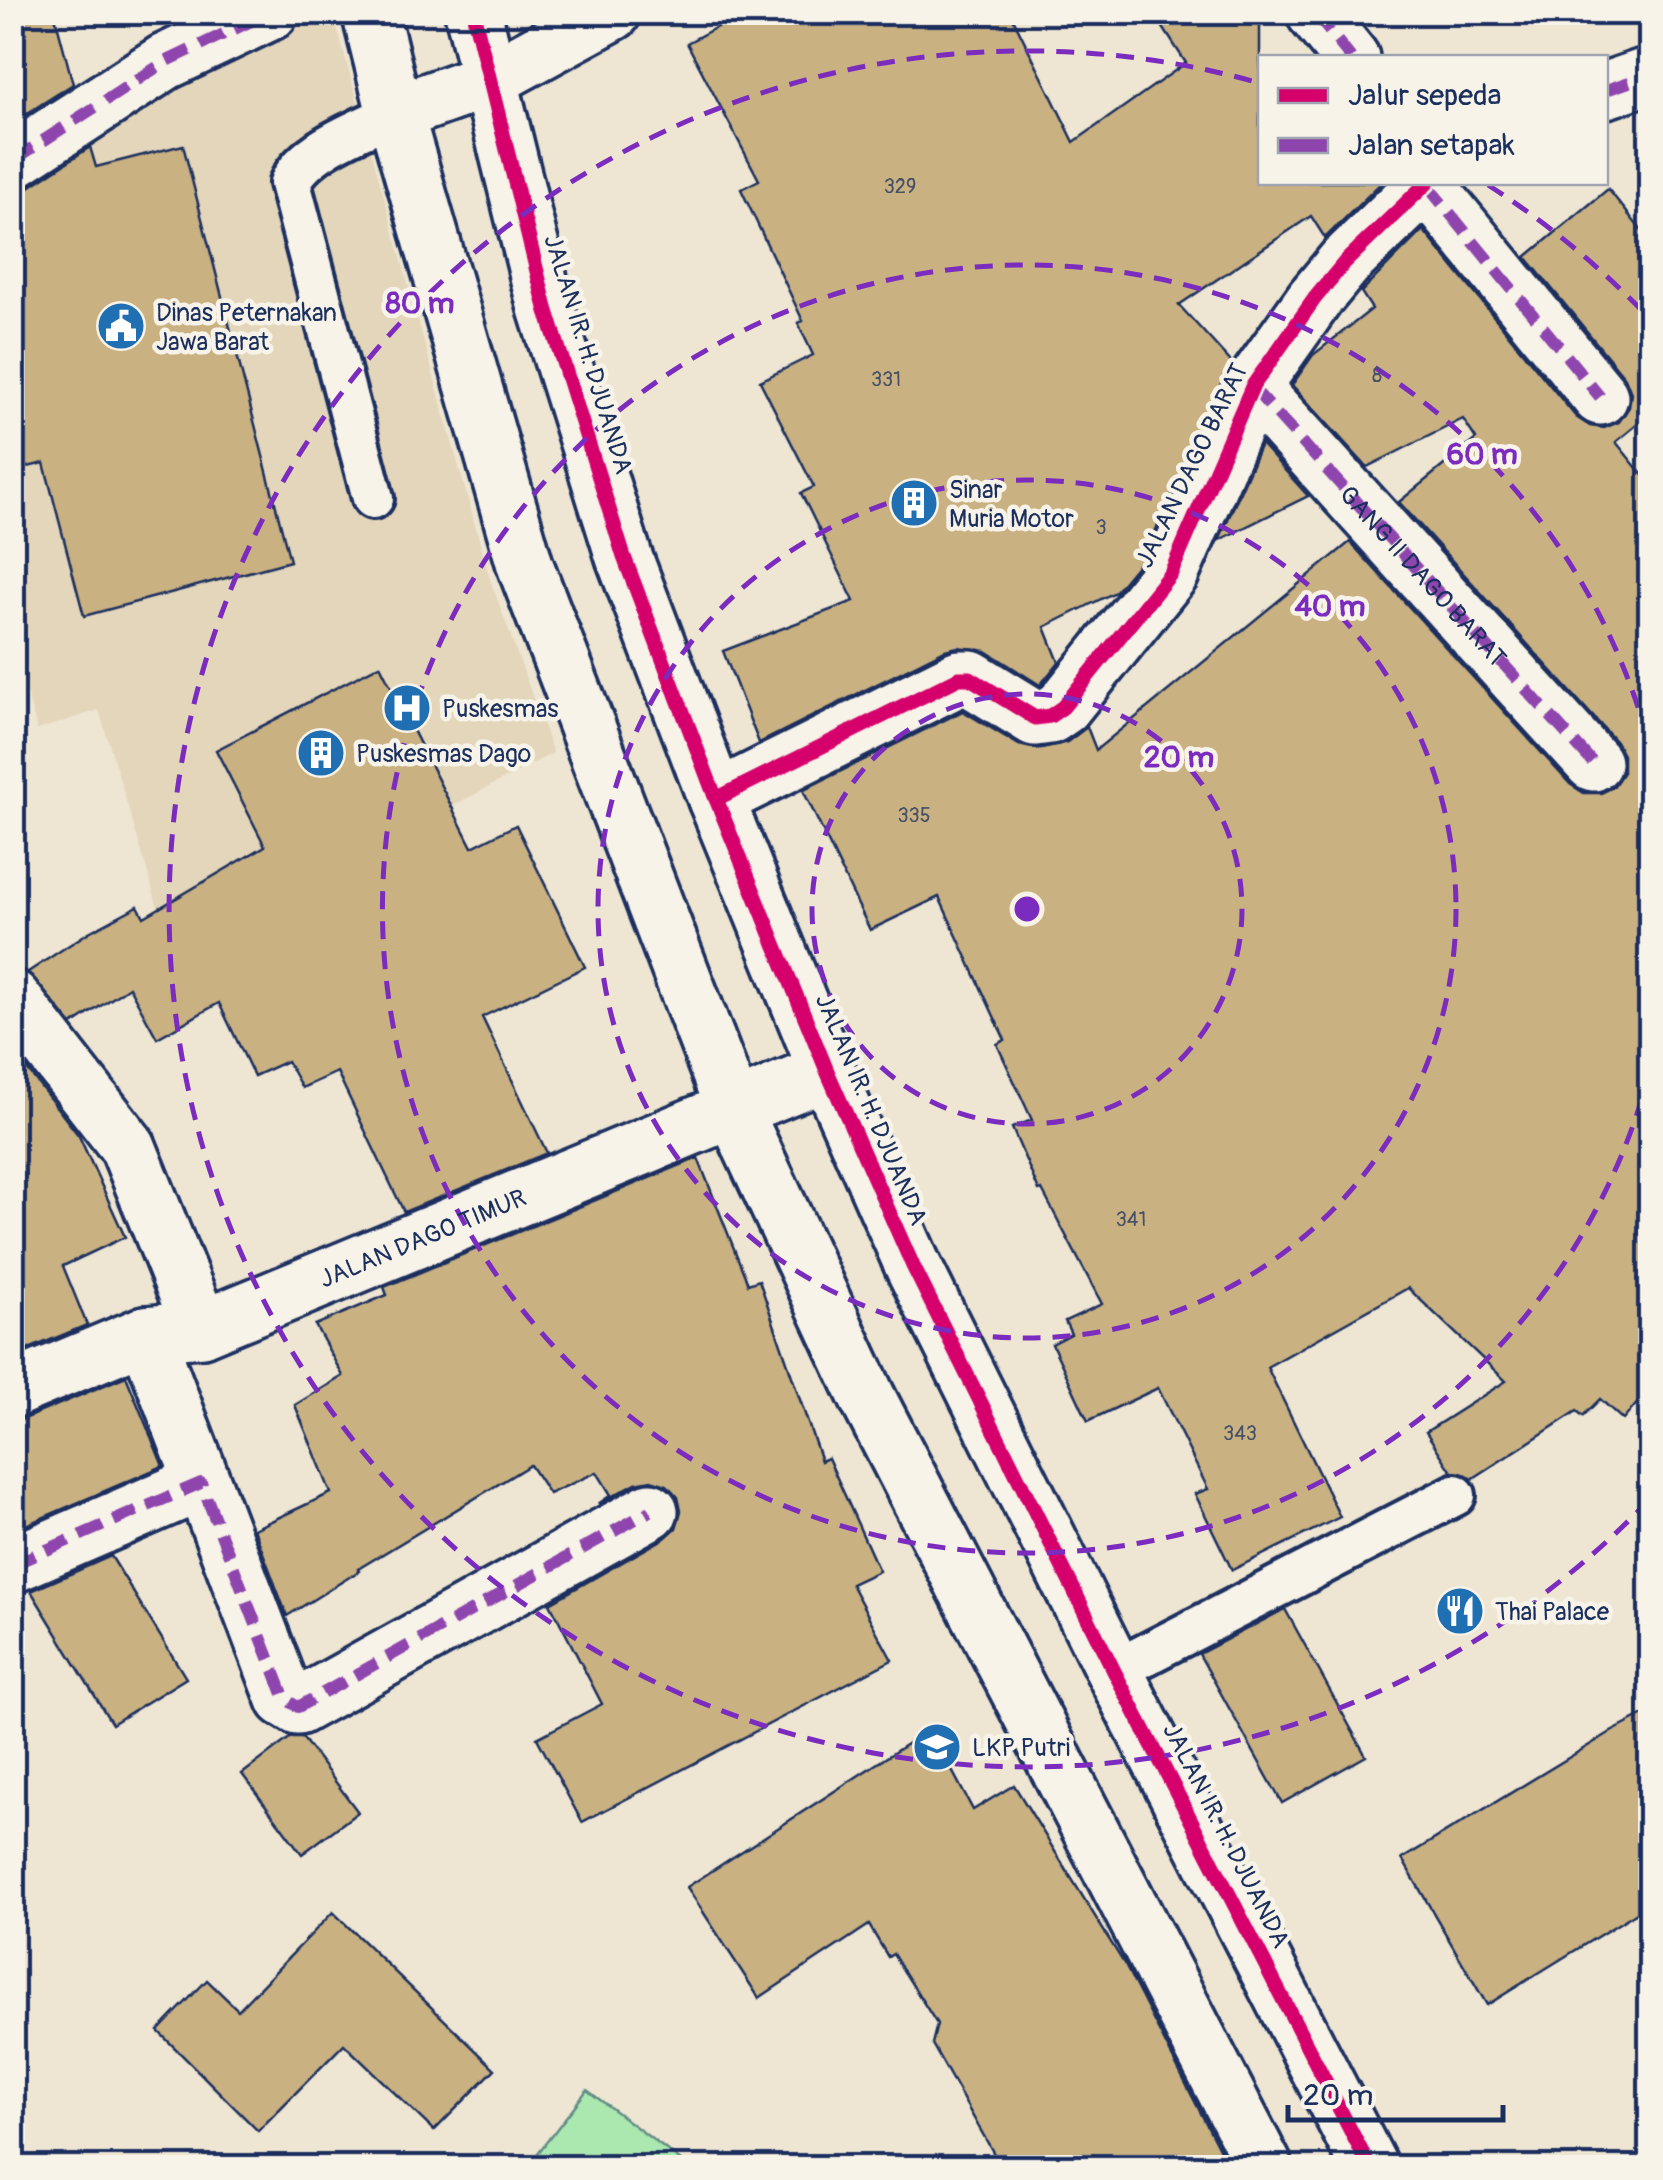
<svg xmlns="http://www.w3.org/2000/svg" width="1663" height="2180" viewBox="0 0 1663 2180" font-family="Pangolin,sans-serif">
	<rect width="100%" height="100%" fill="#eee6d3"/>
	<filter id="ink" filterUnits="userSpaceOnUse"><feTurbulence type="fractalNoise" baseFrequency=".01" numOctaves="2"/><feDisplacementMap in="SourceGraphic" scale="20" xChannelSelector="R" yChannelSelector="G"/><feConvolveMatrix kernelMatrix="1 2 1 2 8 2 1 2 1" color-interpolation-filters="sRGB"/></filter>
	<g filter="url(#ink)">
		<polygon fill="#e3d6ba" points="319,13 333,13 490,579 553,753 335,868 167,937 99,710 37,730 13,643 12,187 66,140"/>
		<polygon fill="#aae8af" stroke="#628c86" stroke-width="2.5" points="587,2090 689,2167 527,2167"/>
		<g fill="#c9b181" stroke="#1b2f5e" stroke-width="2.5">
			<polygon points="12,12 54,12 73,84 12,123"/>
			<polygon points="745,12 1010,12 1074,142 1186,63 1153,12 1260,12 1260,182 1382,182 1325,238 1311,216 1179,305 1231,362 1144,557 1115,592 1045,627 1059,662 1040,685 986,651 958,647 945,650 759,743 723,651 854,601 801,493 814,487 760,381 813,355 798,323 803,321 741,189 759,180 687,43"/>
			<polygon points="183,145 290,561 84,616 44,463 12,471 12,192 29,187 90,147 96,167"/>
			<polygon points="1608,189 1650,241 1650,414 1616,442 1650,484 1650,1388 1623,1420 1600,1399 1583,1416 1577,1411 1472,1479 1467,1475 1452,1472 1426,1432 1506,1381 1408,1288 1267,1367 1340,1517 1232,1570 1195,1494 1208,1489 1158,1388 1088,1421 1052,1344 1071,1334 1065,1321 1102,1304 1042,1190 1039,1191 1012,1128 1032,1120 997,1044 1005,1040 939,897 870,930 803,790 963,711 1019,745 1038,749 1067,742 1087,727 1096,750 1350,542 1570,784 1584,793 1601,793 1613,787 1623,772 1623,755 1616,742 1399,502 1476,439 1463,419 1367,467 1292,385 1313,355 1372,309 1361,292 1423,230 1576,417 1590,426 1604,428 1619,422 1629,407 1631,393 1625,378 1526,257"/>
			<polygon points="1261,444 1308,496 1219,540"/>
			<polygon points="380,665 472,847 516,825 585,967 482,1017 547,1153 404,1212 337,1072 302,1088 287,1061 254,1076 219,1003 157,1038 129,987 72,1025 28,972 89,932 138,906 144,917 265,846 216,750"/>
			<polygon points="12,1050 79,1136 125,1237 63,1266 87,1325 12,1356"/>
			<polygon points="698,1158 748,1284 759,1280 821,1461 828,1458 879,1571 851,1584 892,1660 582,1822 537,1738 602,1704 550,1603 665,1538 676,1528 681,1511 678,1497 667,1485 651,1480 636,1483 598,1504 611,1495 597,1472 549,1494 530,1465 358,1569 359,1571 287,1616 254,1529 331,1493 295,1405 343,1376 315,1325 387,1295 384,1287"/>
			<polygon points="126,1376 163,1466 12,1531 12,1421 24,1419"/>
			<polygon points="111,1556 186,1678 112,1724 31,1591"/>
			<polygon points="1285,1609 1366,1756 1282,1803 1199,1654"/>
			<polygon points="1650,1712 1650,1904 1487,2005 1402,1859 1611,1732"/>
			<polygon points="930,1729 973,1810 1014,1785 1125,1965 1229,2168 1002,2168 932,2044 937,2024 893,1954 888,1957 869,1925 759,1998 687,1887"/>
			<polygon points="291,1737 302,1737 358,1812 302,1854 242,1774"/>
			<polygon points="333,1912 495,2069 434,2131 344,2044 258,2131 158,2031 207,1980 238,2010"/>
		</g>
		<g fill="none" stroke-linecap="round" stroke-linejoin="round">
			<g stroke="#1b2f5e" stroke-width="48">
				<g id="lane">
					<path d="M373,498l-83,-315c15,-34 72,-54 105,-70"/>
					<polyline points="1114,1671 1455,1495"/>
				</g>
			</g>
			<g stroke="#1b2f5e" stroke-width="62">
				<g id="street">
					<polyline points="1314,12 1351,58"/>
					<polyline points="1606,90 1650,75"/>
					<polyline points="395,113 488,80 613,12"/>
					<polyline points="12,161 165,62 270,12"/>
					<polyline points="1426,184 1600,397"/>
					<path id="s1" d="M1252,387l341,376"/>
					<polyline points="716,799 959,678 970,678 1035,718 1050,716 1063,707 1171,573 1252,387 1315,298 1345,262 1428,182"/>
					<polyline points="12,998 128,1147 201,1329"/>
					<polyline points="146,1334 285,1699 298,1707 650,1511"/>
					<path id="s2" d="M12,1390l134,-56 55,-5 626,-258"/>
					<polyline points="12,1565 201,1483"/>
				</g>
			</g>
			<g stroke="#1b2f5e" stroke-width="62">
				<g id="primary">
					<polyline points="370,12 395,113 525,565 733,1108 867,1397 1265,2168"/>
					<polyline points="473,12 546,308 624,557 716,799 827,1071 913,1266 1114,1671 1370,2168"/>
				</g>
			</g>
			<use href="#lane" stroke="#f7f3e8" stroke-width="40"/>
			<use href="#street" stroke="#f7f3e8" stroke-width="55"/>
			<use href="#primary" stroke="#f7f3e8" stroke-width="55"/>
			<g stroke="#8e44ad" stroke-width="12" stroke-dasharray="25 12" stroke-linecap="butt">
				<polyline points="1314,12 1351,58"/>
				<polyline points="1606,90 1650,75"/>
				<polyline points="12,161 165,62 270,12"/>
				<polyline points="1426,184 1600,397"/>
				<polyline points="1252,387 1593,763"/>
				<polyline points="12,1565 201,1483 285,1699 298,1707 650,1511"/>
			</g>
			<g stroke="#f7f3e8" stroke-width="21">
				<g id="cycleway">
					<polyline points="473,12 546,308 624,557 716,799 827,1071 913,1266 1114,1671 1370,2168"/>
					<polyline points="716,799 959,678 970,678 1035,718 1050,716 1063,707 1171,573 1252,387 1315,298 1345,262 1428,182"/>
				</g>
			</g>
			<use href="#cycleway" stroke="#d6006c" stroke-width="15"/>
		</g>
	</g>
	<g fill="none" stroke="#7b2cbf" stroke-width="5" stroke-dasharray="18 12">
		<circle cx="1027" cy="909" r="215"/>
		<circle cx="1027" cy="909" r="429"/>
		<path d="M1650 1070A644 644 0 1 1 1650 748"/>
		<path d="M1649 1500A858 858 0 1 1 1256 82M1488 185A858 858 0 0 1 1649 318"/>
	</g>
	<defs>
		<g id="civic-disc" transform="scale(2.5)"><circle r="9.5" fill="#1f6fb2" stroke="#f7f3e8"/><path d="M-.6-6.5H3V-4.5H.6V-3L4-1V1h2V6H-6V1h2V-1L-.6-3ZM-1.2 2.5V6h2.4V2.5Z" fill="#fff"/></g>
		<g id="building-disc" transform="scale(2.5)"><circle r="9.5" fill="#1f6fb2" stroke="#f7f3e8"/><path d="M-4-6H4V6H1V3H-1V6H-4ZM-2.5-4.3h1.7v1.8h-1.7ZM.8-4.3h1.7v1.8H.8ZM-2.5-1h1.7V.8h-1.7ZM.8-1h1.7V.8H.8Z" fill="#fff"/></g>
		<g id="hospital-disc" transform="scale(2.5)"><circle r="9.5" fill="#1f6fb2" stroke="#f7f3e8"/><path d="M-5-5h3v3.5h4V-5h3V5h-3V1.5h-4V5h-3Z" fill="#fff"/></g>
		<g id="restaurant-disc" transform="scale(2.5)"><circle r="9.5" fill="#1f6fb2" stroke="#f7f3e8"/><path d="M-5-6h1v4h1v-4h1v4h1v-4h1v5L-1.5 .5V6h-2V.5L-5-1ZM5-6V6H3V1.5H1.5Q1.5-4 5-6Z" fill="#fff"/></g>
		<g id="school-disc" transform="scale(2.5)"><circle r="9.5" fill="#1f6fb2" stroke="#f7f3e8"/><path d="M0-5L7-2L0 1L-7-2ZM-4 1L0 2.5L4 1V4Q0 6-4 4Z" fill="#fff"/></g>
	</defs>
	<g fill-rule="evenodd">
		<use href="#civic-disc" x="121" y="326"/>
		<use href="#building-disc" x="914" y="503"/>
		<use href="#hospital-disc" x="407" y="708"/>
		<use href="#building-disc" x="321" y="753"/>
		<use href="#restaurant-disc" x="1460" y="1611"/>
		<use href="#school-disc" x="937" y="1747"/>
	</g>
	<g text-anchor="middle" stroke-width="9" stroke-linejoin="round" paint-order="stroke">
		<g font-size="20" fill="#465067">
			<text x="900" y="193">329</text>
			<text x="1377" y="382">8</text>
			<text x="886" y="386">331</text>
			<text x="1101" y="534">3</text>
			<text x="914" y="822">335</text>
			<text x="1131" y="1226">341</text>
			<text x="1240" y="1440">343</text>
		</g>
		<g font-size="25" fill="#1b2f5e" stroke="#f7f3e8" text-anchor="start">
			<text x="156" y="321">Dinas Peternakan<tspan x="156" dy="29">Jawa Barat</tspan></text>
			<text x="949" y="498">Sinar<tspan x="949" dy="29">Muria Motor</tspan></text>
			<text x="442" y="717">Puskesmas</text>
			<text x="356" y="762">Puskesmas Dago</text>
			<text x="1495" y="1620">Thai Palace</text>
			<text x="972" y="1756">LKP Putri</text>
		</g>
		<g font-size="25" fill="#1b2f5e" stroke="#f7f3e8">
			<text transform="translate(589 354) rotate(73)" y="9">JALAN IR. H. DJUANDA</text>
			<text transform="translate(1191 465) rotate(-64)" y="9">JALAN DAGO BARAT</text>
			<text dy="9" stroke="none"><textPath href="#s1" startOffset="255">GANG II DAGO BARAT</textPath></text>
			<text transform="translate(872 1109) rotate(67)" y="9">JALAN IR. H. DJUANDA</text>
			<text dy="9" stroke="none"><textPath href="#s2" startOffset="440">JALAN DAGO TIMUR</textPath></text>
			<text transform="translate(1227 1835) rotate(63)" y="9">JALAN IR. H. DJUANDA</text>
		</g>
	</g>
	<circle cx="1027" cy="909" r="15" fill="#7b2cbf" stroke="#f7f3e8" stroke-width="5"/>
	<g font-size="30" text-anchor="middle" font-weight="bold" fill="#7b2cbf" stroke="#f7f3e8" stroke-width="9" stroke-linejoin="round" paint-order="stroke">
		<text x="420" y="313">80 m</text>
		<text x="1482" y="464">60 m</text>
		<text x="1330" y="616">40 m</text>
		<text x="1179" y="767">20 m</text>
	</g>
	<rect width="1663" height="2180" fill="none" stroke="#f7f3e8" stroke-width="50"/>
	<rect x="25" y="25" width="1613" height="2130" fill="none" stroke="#1b2f5e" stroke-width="4" filter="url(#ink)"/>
	<rect x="1258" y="55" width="350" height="130" fill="#f7f3e8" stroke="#9fa5b1" stroke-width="2.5"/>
	<rect x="1278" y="88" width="50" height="15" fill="#d6006c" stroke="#9fa5b1" stroke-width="2.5"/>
	<text x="1348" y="105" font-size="30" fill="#1b2f5e">Jalur sepeda</text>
	<rect x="1278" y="138" width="50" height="15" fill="#8e44ad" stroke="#9fa5b1" stroke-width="2.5"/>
	<text x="1348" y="155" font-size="30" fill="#1b2f5e">Jalan setapak</text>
	<path d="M1288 2105v15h215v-15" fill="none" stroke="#1b2f5e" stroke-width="5"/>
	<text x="1303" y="2105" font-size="30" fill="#1b2f5e" stroke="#f7f3e8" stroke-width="8" paint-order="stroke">20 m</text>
</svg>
